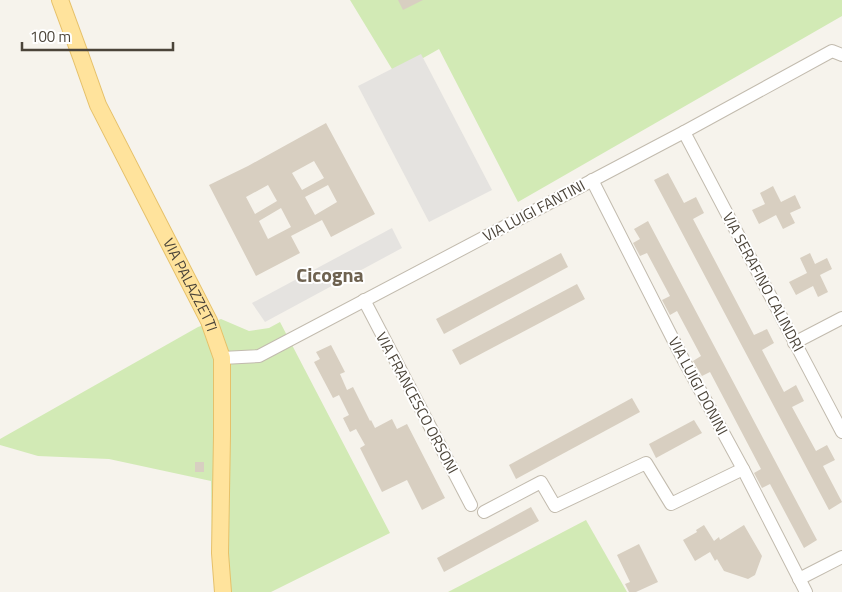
<svg xmlns="http://www.w3.org/2000/svg" width="842" height="592" viewBox="0 0 842 592" font-family="'Titillium Web',sans-serif">
	<rect width="100%" height="100%" fill="#f6f3ec"/>
	<g fill="#d2eab5">
		<polygon points="350,0 842,0 842,16 518,202 439,49 395,74"/>
		<polygon points="221,319 249,331 269,328 280,322 390,533 271,592 221,592 212,552 211,481 109,459 38,456 0,445 0,439 198,327"/>
		<polygon points="586,520 627,592 448,592"/>
	</g>
	<g fill="#e5e3e0">
		<polygon points="421,54 492,190 429,222 358,86"/>
		<polygon points="392,228 402,248 265,322 252,303"/>
	</g>
	<g fill="#d8cfc1" fill-rule="evenodd">
		<polygon points="398,0 423,0 403,10"/>
		<path d="M326,123l49,91 -44,23 -9,-17 -31,16 9,17 -44,23 -47,-91 39,-19zM314,161l10,17 -22,12 -10,-17zM268,185l9,16 -22,13 -9,-17zM328,185l9,17 -22,13 -10,-18zM281,208l10,19 -23,12 -9,-18z"/>
		<polygon points="668,173 684,203 696,197 704,213 693,219 754,335 767,329 774,343 762,350 784,392 796,385 804,401 792,407 816,451 827,445 835,460 823,466 842,502 829,510 654,180"/>
		<polygon points="773,186 781,202 795,195 801,208 790,213 795,223 783,229 776,215 759,224 752,210 765,204 760,193"/>
		<polygon points="648,221 817,540 804,548 770,484 762,488 754,473 761,469 710,372 702,376 693,361 701,356 677,311 670,315 662,300 670,296 647,253 640,256 633,243 640,239 634,229"/>
		<polygon points="561,253 568,267 444,334 436,319"/>
		<polygon points="810,253 815,264 827,258 832,269 820,275 828,292 818,297 813,286 796,295 789,282 807,273 800,258"/>
		<polygon points="577,284 585,299 460,365 452,350"/>
		<polygon points="331,345 345,372 340,374 347,390 353,387 370,421 371,420 375,428 392,419 397,429 407,424 445,498 422,510 407,480 382,492 360,448 365,445 356,429 350,432 343,418 349,415 339,395 333,398 314,362 320,359 316,352"/>
		<polygon points="632,398 640,412 516,479 509,465"/>
		<polygon points="694,420 702,433 656,458 649,444"/>
		<rect x="195" y="462" width="9" height="10"/>
		<polygon points="531,507 539,521 444,572 437,558"/>
		<polygon points="704,525 714,541 719,537 720,540 744,525 762,556 755,575 748,579 724,571 717,559 715,561 710,552 695,561 683,540 697,532 696,530"/>
		<polygon points="639,544 658,582 636,592 629,592 625,584 630,582 617,555"/>
	</g>
	<g fill="none" stroke-linecap="round" stroke-linejoin="round">
		<g stroke="#c2bbae" stroke-width="14">
			<g id="minor">
				<polyline points="684,132 842,432"/>
				<polyline points="592,180 682,357 743,469 806,592"/>
				<polyline points="364,300 471,505"/>
				<polyline points="794,343 842,318"/>
				<polyline points="222,358 259,356 684,132 832,51 842,55"/>
				<polyline points="484,512 541,482 555,506 646,463 671,504 743,469"/>
				<polyline points="799,579 842,557"/>
			</g>
		</g>
		<g stroke="#e6c16a" stroke-width="18">
			<g id="major">
				<path id="s1" d="M60,0l21,57 17,48 111,216 13,37v77l-2,118 3,39"/>
			</g>
		</g>
		<use href="#minor" stroke="#fff" stroke-width="12"/>
		<use href="#major" stroke="#ffe39c" stroke-width="16"/>
	</g>
	<g text-anchor="middle" stroke-width="4" stroke-linejoin="round" paint-order="stroke">
		<g font-size="15" fill="#4b4439" stroke="#fff">
			<text transform="translate(534 211) rotate(-28)" y="5">VIA LUIGI FANTINI</text>
			<text transform="translate(763 282) rotate(62)" y="5">VIA SERAFINO CALINDRI</text>
			<text dy="5" stroke="none"><textPath href="#s1" startOffset="314">VIA PALAZZETTI</textPath></text>
			<text transform="translate(698 386) rotate(62)" y="5">VIA LUIGI DONINI</text>
			<text transform="translate(417 403) rotate(62)" y="5">VIA FRANCESCO ORSONI</text>
		</g>
		<g font-size="20" font-weight="bold" fill="#6e6250" stroke="#fff">
			<text x="330" y="282">Cicogna</text>
		</g>
	</g>
	<path d="M22 42v8h151v-8" fill="none" stroke="#4b4439" stroke-width="2.5"/>
	<text x="30" y="42" font-size="15" fill="#4b4439" stroke="#ffffff" stroke-width="4" paint-order="stroke">100 m</text>
</svg>
